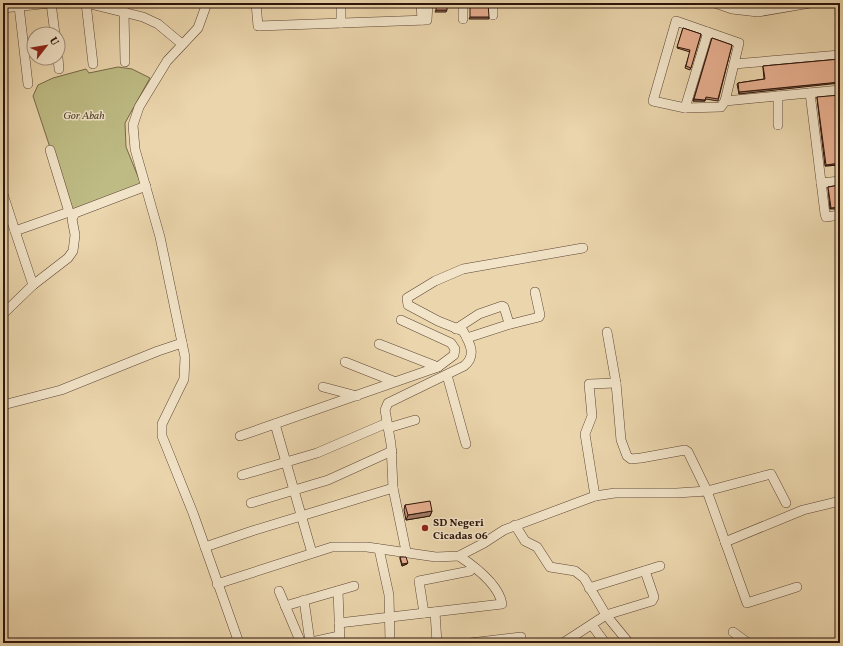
<svg xmlns="http://www.w3.org/2000/svg" width="843" height="646" viewBox="0 0 843 646" font-family="Vollkorn,serif">
	<rect width="100%" height="100%" fill="#ebd5ac"/>
	<filter id="stains"><feTurbulence type="fractalNoise" baseFrequency=".005" numOctaves="4"/><feColorMatrix values="0 0 0 0 .2 0 0 0 0 .09 0 0 0 0 .02 0 0 0 .5 -.17"/></filter>
	<radialGradient id="worn" r=".72"><stop offset=".6" stop-color="#630" stop-opacity="0"/><stop offset="1" stop-color="#630" stop-opacity=".3"/></radialGradient>
	<polygon fill="#bebb84" stroke="#766848" points="118,67 132,69 150,78 125,123 126,147 141,184 71,211 33,96 38,85 53,78 86,69 89,73"/>
	<g fill="none" stroke-linecap="round" stroke-linejoin="round">
		<g stroke="#5c4533" stroke-width="10">
			<g id="street">
				<polyline points="51,3 55,34"/>
				<polyline points="86,3 93,64"/>
				<polyline points="207,3 198,28 167,61 139,107 133,125 135,149 160,237 185,357 184,379 162,424 162,436 193,513 239,643"/>
				<polyline points="256,3 258,26 427,20 428,3"/>
				<polyline points="341,3 341,23"/>
				<polyline points="421,3 422,20"/>
				<polyline points="463,3 463,19"/>
				<polyline points="493,3 493,15"/>
				<polyline points="715,3 732,9 758,12 810,3"/>
				<polyline points="19,6 28,84"/>
				<polyline points="3,8 51,3 86,3 143,17 158,24 182,44"/>
				<polyline points="124,11 125,62"/>
				<polygon points="676,21 739,43 725,101 721,107 685,108 653,101"/>
				<polyline points="58,58 59,69"/>
				<polyline points="734,64 840,55"/>
				<polyline points="810,93 825,214 826,217 840,215"/>
				<polyline points="778,96 778,125"/>
				<polyline points="725,101 840,90"/>
				<polyline points="685,108 708,32"/>
				<polyline points="50,150 69,212 73,216"/>
				<polyline points="821,183 840,181"/>
				<polyline points="3,194 15,231 69,212"/>
				<polyline points="15,231 33,285"/>
				<polyline points="3,314 33,285 68,258 73,251 75,235 72,219 75,213 146,186"/>
				<polyline points="456,329 479,314 502,306 504,307 509,323 511,324 539,317 540,315 535,292"/>
				<polyline points="607,332 616,383 621,440 627,456 631,459 641,458 685,450 688,452 707,491 771,474 786,503"/>
				<polyline points="467,338 510,324"/>
				<polyline points="379,344 438,367"/>
				<polyline points="345,362 393,381"/>
				<polyline points="447,375 466,444"/>
				<polyline points="323,387 357,396"/>
				<polyline points="3,405 61,390 158,351 182,343"/>
				<polyline points="275,424 312,553"/>
				<polyline points="388,428 415,420"/>
				<polyline points="240,436 438,367 454,355 455,349 451,343 401,320"/>
				<polyline points="242,475 317,453 387,423"/>
				<polyline points="595,496 585,434 592,416 589,384 616,383"/>
				<polyline points="251,503 328,480 392,451"/>
				<polyline points="515,525 525,541 537,547 550,567 575,571 584,578 606,615 629,643"/>
				<polyline points="725,542 803,510 840,501"/>
				<polyline points="205,547 252,531 393,488"/>
				<polyline points="379,549 389,595 390,643"/>
				<path d="M406,551l-13,-63 -2,-44 -6,-34 3,-7 76,-37c13,-10 6,-23 -1,-35l-25,-10 -30,-16 -1,-7 28,-17 28,-12 120,-21"/>
				<polyline points="217,584 332,547 367,547 436,557 459,556 484,543 504,530 595,496 615,493 677,493 707,491 747,603 797,587"/>
				<polyline points="589,588 660,566"/>
				<polyline points="279,591 301,643"/>
				<polyline points="338,591 340,643"/>
				<polyline points="304,600 310,642"/>
				<polyline points="285,606 354,586"/>
				<polyline points="435,612 437,643"/>
				<polyline points="424,613 419,581 470,571"/>
				<path d="M339,623l163,-19c-3,-19 -28,-38 -43,-48"/>
				<polyline points="592,625 605,643"/>
				<polyline points="733,632 748,643"/>
				<polyline points="307,643 339,636"/>
				<polyline points="470,643 521,637"/>
				<polyline points="563,643 606,615 652,601 654,597 645,571"/>
			</g>
		</g>
		<use href="#street" stroke="#f2e4c9" stroke-width="9"/>
	</g>
	<g fill="#c7967c" stroke="#2d150b">
		<polygon points="683,28 701,34 690,70 685,68 690,52 677,48"/>
		<polygon points="712,38 732,45 718,101 706,99 705,101 693,101"/>
		<polygon points="840,59 739,94 737,84 738,83 764,79 763,68 763,66"/>
		<polygon points="817,97 840,165 825,166 817,98"/>
		<polygon points="840,185 830,209 828,188 828,187"/>
		<polygon points="405,505 432,511 430,516 406,520 404,510"/>
		<polygon points="400,557 407,564 402,566 400,559"/>
	</g>
	<g fill="#a27a65" stroke="#2d150b">
		<polygon points="447,5 458,5 457,7 446,7"/>
		<polygon points="436,10 447,10 446,12 435,12"/>
		<polygon points="470,17 489,17 489,19 469,19"/>
		<polygon points="840,82 840,83 739,94 739,92"/>
		<polygon points="694,99 705,100 705,101 693,101"/>
		<polygon points="840,163 840,165 825,166 826,165"/>
		<polygon points="840,207 840,209 830,209 831,208"/>
		<polygon points="432,511 430,516 406,520 408,515"/>
		<polygon points="408,563 407,564 402,566 402,564"/>
	</g>
	<g fill="#e7af90" stroke="#2d150b">
		<polygon points="436,3 458,3 458,5 447,5 447,10 436,10"/>
		<polygon points="470,3 488,3 489,17 470,17"/>
		<polygon points="683,28 701,34 691,68 686,66 690,50 677,47"/>
		<polygon points="712,38 732,45 718,99 706,97 705,100 694,99"/>
		<polygon points="840,59 840,82 739,92 738,83 765,79 763,66"/>
		<polygon points="840,95 840,163 826,165 817,97"/>
		<polygon points="840,185 840,207 831,208 828,187"/>
		<polygon points="430,501 432,511 408,515 405,505"/>
		<polygon points="400,557 406,557 408,563 402,564"/>
	</g>
	<circle fill="#8f2418" stroke="#f2e4c9" stroke-width="1.5" cx="425" cy="528" r="4"/>
	<g text-anchor="middle" stroke-width="3" stroke-linejoin="round" paint-order="stroke">
		<g font-size="11" font-style="italic" fill="#58472f" stroke="#f2e4c9">
			<text x="84" y="119">Gor Abah</text>
		</g>
		<g font-size="11" font-weight="bold" fill="#2d150b" stroke="#f2e4c9" text-anchor="start">
			<text x="433" y="526">SD Negeri<tspan x="433" dy="13">Cicadas 06</tspan></text>
		</g>
	</g>
	<rect width="843" height="646" fill="none" stroke="#ebd5ac" stroke-width="16"/>
	<rect x="4" y="4" width="835" height="638" fill="none" stroke="#2d150b" stroke-width="2"/>
	<rect x="8" y="8" width="827" height="630" fill="none" stroke="#2d150b"/>
	<g transform="translate(46 46) rotate(59)"><circle r="19" fill="#f2e4c9" stroke="#a3917d"/>
	<path d="M0-3L7 15L0 10L-7 15Z" fill="#8f2418"/>
	<text y="-6" font-size="11" font-weight="bold" text-anchor="middle" fill="#2d150b">U</text>
	</g>
	<rect width="100%" height="100%" filter="url(#stains)"/>
	<rect width="100%" height="100%" fill="url(#worn)"/>
</svg>
